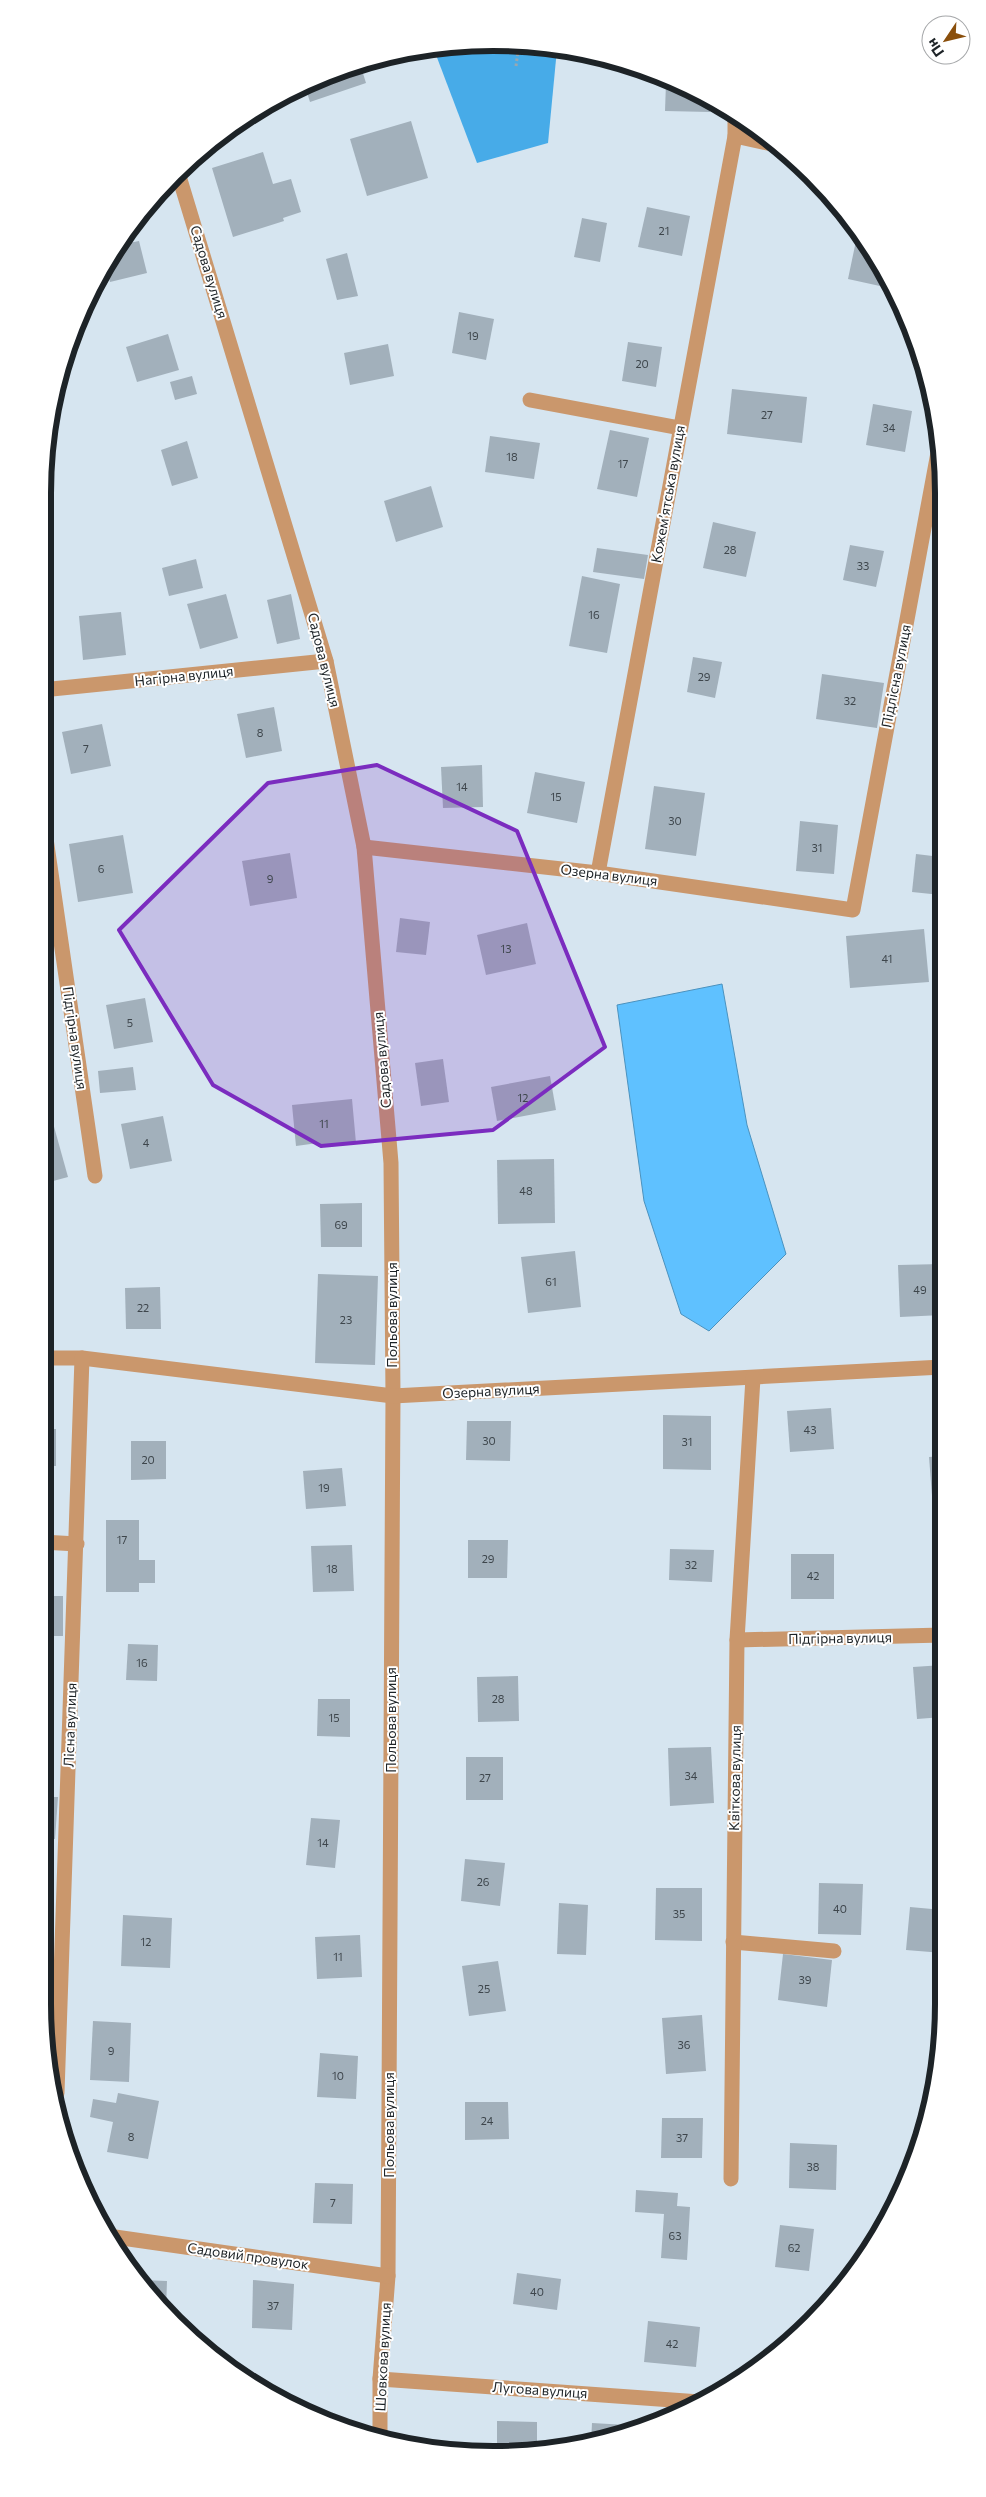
<svg xmlns="http://www.w3.org/2000/svg" width="986" height="2497" viewBox="0 0 986 2497" font-family="Commissioner,sans-serif">
	<rect width="100%" height="100%" fill="#d6e5f0"/>
	<polygon fill="#47abe8" points="523,43 557,49 548,143 477,163 433,47"/>
	<polygon fill="#5fc1ff" stroke="#4b92be" points="722,984 747,1125 786,1254 709,1331 681,1314 644,1201 617,1005"/>
	<g fill="#a2b0bb">
		<polygon points="360,64 366,83 310,102 305,86 348,66"/>
		<polygon points="666,83 710,103 710,112 665,111"/>
		<polygon points="411,121 428,178 367,196 350,139"/>
		<polygon points="263,152 273,184 291,179 301,212 283,218 284,221 233,237 212,168"/>
		<polygon points="647,207 690,216 682,256 638,247"/>
		<polygon points="582,218 607,223 600,262 574,257"/>
		<polygon points="857,236 871,259 889,288 848,279"/>
		<polygon points="139,241 147,273 110,282 106,266 119,245"/>
		<polygon points="347,253 358,296 337,300 326,259"/>
		<polygon points="459,312 494,319 486,360 452,353"/>
		<polygon points="168,334 179,370 137,382 126,347"/>
		<polygon points="628,342 662,347 656,387 622,381"/>
		<polygon points="388,344 394,376 350,385 344,353"/>
		<polygon points="192,376 197,394 175,400 170,382"/>
		<polygon points="732,389 807,397 802,443 727,434"/>
		<polygon points="873,404 912,411 905,452 866,445"/>
		<polygon points="610,430 649,438 637,497 597,489"/>
		<polygon points="490,436 540,443 534,479 485,472"/>
		<polygon points="187,441 198,478 172,486 161,450"/>
		<polygon points="431,486 443,527 396,542 384,501"/>
		<polygon points="713,522 756,532 746,577 703,568"/>
		<polygon points="850,545 884,551 876,587 843,580"/>
		<polygon points="597,548 648,555 644,579 593,572"/>
		<polygon points="196,559 203,588 169,596 162,568"/>
		<polygon points="582,576 620,584 607,653 569,646"/>
		<polygon points="226,594 238,638 200,649 187,604"/>
		<polygon points="291,594 300,639 277,644 267,600"/>
		<polygon points="121,612 126,655 83,660 79,616"/>
		<polygon points="693,657 722,662 715,698 687,692"/>
		<polygon points="822,674 884,683 877,728 816,719"/>
		<polygon points="274,707 282,751 246,758 237,714"/>
		<polygon points="102,724 111,766 71,774 62,732"/>
		<polygon points="482,765 483,807 443,808 441,767"/>
		<polygon points="535,772 585,782 577,823 527,813"/>
		<polygon points="654,786 705,793 696,856 645,849"/>
		<polygon points="800,821 838,825 834,874 796,871"/>
		<polygon points="123,835 133,893 78,902 69,844"/>
		<polygon points="290,853 297,898 250,906 242,861"/>
		<polygon points="916,854 941,857 941,895 912,892"/>
		<polygon points="400,918 430,922 426,955 396,952"/>
		<polygon points="527,923 536,964 486,975 477,935"/>
		<polygon points="924,929 929,982 850,988 846,936"/>
		<polygon points="145,998 153,1042 114,1049 106,1005"/>
		<polygon points="443,1059 449,1102 421,1106 415,1063"/>
		<polygon points="133,1067 136,1090 100,1093 98,1071"/>
		<polygon points="550,1076 556,1110 497,1121 491,1087"/>
		<polygon points="352,1099 356,1143 318,1147 318,1143 296,1146 292,1105"/>
		<polygon points="163,1116 172,1161 130,1169 121,1124"/>
		<polygon points="53,1123 68,1177 42,1184 42,1126"/>
		<polygon points="554,1159 555,1223 498,1224 497,1160"/>
		<polygon points="362,1203 362,1247 321,1247 320,1204"/>
		<polygon points="575,1251 581,1307 528,1313 521,1257"/>
		<polygon points="942,1264 942,1315 900,1317 898,1265"/>
		<polygon points="318,1274 378,1276 375,1365 315,1363"/>
		<polygon points="160,1287 161,1329 126,1329 125,1288"/>
		<polygon points="831,1408 834,1449 790,1452 787,1411"/>
		<polygon points="663,1415 711,1416 711,1470 663,1469"/>
		<polygon points="467,1421 511,1421 510,1461 466,1460"/>
		<rect x="42" y="1429" width="14" height="37"/>
		<polygon points="131,1441 166,1441 166,1479 131,1480"/>
		<polygon points="942,1456 942,1495 932,1496 929,1457"/>
		<polygon points="342,1468 346,1506 306,1509 303,1471"/>
		<polygon points="106,1520 139,1520 139,1560 155,1560 155,1583 139,1583 139,1592 106,1592"/>
		<polygon points="468,1540 508,1540 507,1578 468,1578"/>
		<polygon points="352,1545 354,1591 313,1592 311,1546"/>
		<polygon points="670,1549 714,1550 712,1582 669,1580"/>
		<rect x="791" y="1554" width="43" height="45"/>
		<rect x="42" y="1596" width="21" height="40"/>
		<polygon points="128,1644 158,1645 157,1681 126,1680"/>
		<polygon points="943,1665 943,1717 917,1719 913,1667"/>
		<polygon points="518,1676 519,1721 478,1722 477,1677"/>
		<polygon points="318,1699 350,1699 350,1737 317,1736"/>
		<polygon points="711,1747 714,1803 670,1806 668,1748"/>
		<rect x="466" y="1757" width="37" height="43"/>
		<polygon points="42,1797 58,1797 55,1839 42,1838"/>
		<polygon points="311,1818 340,1820 335,1868 306,1865"/>
		<polygon points="465,1859 505,1863 500,1906 461,1901"/>
		<polygon points="819,1883 863,1884 861,1935 818,1934"/>
		<polygon points="656,1888 702,1888 702,1941 655,1940"/>
		<polygon points="559,1903 588,1905 586,1955 557,1954"/>
		<polygon points="910,1907 943,1910 943,1953 906,1950"/>
		<polygon points="123,1915 172,1918 170,1968 121,1966"/>
		<polygon points="360,1935 362,1977 317,1979 315,1937"/>
		<polygon points="783,1954 832,1960 827,2007 778,2000"/>
		<polygon points="498,1961 506,2011 469,2016 462,1966"/>
		<polygon points="702,2015 706,2071 666,2074 662,2018"/>
		<polygon points="93,2021 131,2023 129,2082 90,2080"/>
		<polygon points="320,2053 358,2056 356,2099 317,2097"/>
		<polygon points="118,2093 159,2101 148,2159 107,2152 113,2122 90,2117 93,2099 116,2103"/>
		<polygon points="465,2102 508,2102 509,2139 465,2140"/>
		<polygon points="662,2118 703,2118 702,2158 661,2158"/>
		<polygon points="790,2143 837,2145 836,2190 789,2188"/>
		<polygon points="315,2183 353,2184 352,2224 313,2223"/>
		<polygon points="636,2190 678,2193 677,2206 690,2207 687,2260 661,2258 664,2214 635,2212"/>
		<polygon points="780,2225 814,2229 809,2271 775,2267"/>
		<polygon points="517,2273 561,2279 557,2310 513,2304"/>
		<polygon points="140,2280 167,2281 166,2310 154,2301"/>
		<polygon points="253,2280 294,2284 292,2330 252,2328"/>
		<polygon points="648,2321 700,2327 696,2367 644,2362"/>
		<polygon points="497,2421 537,2422 537,2447 497,2449"/>
		<polygon points="592,2423 627,2425 627,2432 591,2443"/>
	</g>
	<g fill="none" stroke-linecap="round" stroke-linejoin="round">
		<polyline stroke="#9ba7af" stroke-width="3" stroke-dasharray="2.5 2.5" stroke-linecap="butt" points="516,66 519,44"/>
		<g stroke="#ca976c" stroke-width="15">
			<polyline points="735,136 772,144"/>
			<polyline points="178,173 326,661 364,847 391,1163 393,1396 388,2276 380,2379 380,2438"/>
			<polyline points="530,400 680,428"/>
			<polyline points="42,690 326,661"/>
			<polyline points="42,811 95,1176"/>
			<polyline points="364,847 598,873 853,910 940,442"/>
			<polyline points="598,873 735,136 735,115"/>
			<polyline points="42,1358 82,1358 393,1396 942,1367"/>
			<polyline points="42,1542 77,1544"/>
			<polyline points="737,1640 943,1635"/>
			<polyline points="733,1942 834,1951"/>
			<polyline points="57,2093 82,1358"/>
			<polyline points="731,2179 737,1640 753,1378"/>
			<polyline points="108,2236 388,2276"/>
			<polyline points="380,2379 700,2402"/>
		</g>
	</g>
	<path fill="#7b2cbf" fill-opacity="0.2" stroke="#7b2cbf" stroke-width="4" stroke-linejoin="round" d="M377,765l140,66 88,216 -112,83 -172,16 -108,-61 -94,-155 149,-147z"/>
	<g text-anchor="middle" stroke-width="4" stroke-linejoin="round" paint-order="stroke">
		<g font-size="11" fill="#3e464c">
			<text x="664" y="235">21</text>
			<text x="473" y="340">19</text>
			<text x="642" y="368">20</text>
			<text x="767" y="419">27</text>
			<text x="889" y="432">34</text>
			<text x="512" y="461">18</text>
			<text x="623" y="468">17</text>
			<text x="730" y="554">28</text>
			<text x="863" y="570">33</text>
			<text x="594" y="619">16</text>
			<text x="704" y="681">29</text>
			<text x="850" y="705">32</text>
			<text x="260" y="737">8</text>
			<text x="86" y="753">7</text>
			<text x="462" y="791">14</text>
			<text x="556" y="801">15</text>
			<text x="675" y="825">30</text>
			<text x="817" y="852">31</text>
			<text x="101" y="873">6</text>
			<text x="270" y="883">9</text>
			<text x="506" y="953">13</text>
			<text x="887" y="963">41</text>
			<text x="130" y="1027">5</text>
			<text x="523" y="1102">12</text>
			<text x="324" y="1128">11</text>
			<text x="146" y="1147">4</text>
			<text x="526" y="1195">48</text>
			<text x="341" y="1229">69</text>
			<text x="551" y="1286">61</text>
			<text x="920" y="1294">49</text>
			<text x="143" y="1312">22</text>
			<text x="346" y="1324">23</text>
			<text x="810" y="1434">43</text>
			<text x="489" y="1445">30</text>
			<text x="687" y="1446">31</text>
			<text x="148" y="1464">20</text>
			<text x="324" y="1492">19</text>
			<text x="122" y="1544">17</text>
			<text x="488" y="1563">29</text>
			<text x="691" y="1569">32</text>
			<text x="332" y="1573">18</text>
			<text x="813" y="1580">42</text>
			<text x="142" y="1667">16</text>
			<text x="498" y="1703">28</text>
			<text x="334" y="1722">15</text>
			<text x="691" y="1780">34</text>
			<text x="485" y="1782">27</text>
			<text x="323" y="1847">14</text>
			<text x="483" y="1886">26</text>
			<text x="840" y="1913">40</text>
			<text x="679" y="1918">35</text>
			<text x="146" y="1946">12</text>
			<text x="338" y="1961">11</text>
			<text x="805" y="1984">39</text>
			<text x="484" y="1993">25</text>
			<text x="684" y="2049">36</text>
			<text x="111" y="2055">9</text>
			<text x="338" y="2080">10</text>
			<text x="487" y="2125">24</text>
			<text x="131" y="2141">8</text>
			<text x="682" y="2142">37</text>
			<text x="813" y="2171">38</text>
			<text x="333" y="2207">7</text>
			<text x="675" y="2240">63</text>
			<text x="794" y="2252">62</text>
			<text x="537" y="2296">40</text>
			<text x="273" y="2310">37</text>
			<text x="672" y="2348">42</text>
		</g>
		<g font-size="14" fill="#1d2327" stroke="#fff">
			<text transform="translate(209 272) rotate(73)" y="5">Садова вулиця</text>
			<text transform="translate(668 494) rotate(-80)" y="5">Кожемʼятська вулиця</text>
			<text transform="translate(324 660) rotate(76)" y="5">Садова вулиця</text>
			<text transform="translate(184 676) rotate(-6)" y="5">Нагірна вулиця</text>
			<text transform="translate(896 676) rotate(-79)" y="5">Підлісна вулиця</text>
			<text transform="translate(609 875) rotate(7)" y="5">Озерна вулиця</text>
			<text transform="translate(75 1038) rotate(82)" y="5">Підгірна вулиця</text>
			<text transform="translate(382 1060) rotate(-95)" y="5">Садова вулиця</text>
			<text transform="translate(392 1315) rotate(-90)" y="5">Польова вулиця</text>
			<text transform="translate(491 1391) rotate(-3)" y="5">Озерна вулиця</text>
			<text transform="translate(840 1638) rotate(-1)" y="5">Підгірна вулиця</text>
			<text transform="translate(391 1720) rotate(-90)" y="5">Польова вулиця</text>
			<text transform="translate(70 1725) rotate(-88)" y="5">Лісна вулиця</text>
			<text transform="translate(735 1778) rotate(-89)" y="5">Квіткова вулиця</text>
			<text transform="translate(389 2125) rotate(-90)" y="5">Польова вулиця</text>
			<text transform="translate(248 2256) rotate(8)" y="5">Садовий провулок</text>
			<text transform="translate(383 2357) rotate(-87)" y="5">Шовкова вулиця</text>
			<text transform="translate(540 2390) rotate(4)" y="5">Лугова вулиця</text>
		</g>
	</g>
	<path d="M0 0H986V2497H0ZM493 51H493A442 442 0 0 1 935 493V2004A442 442 0 0 1 493 2446H493A442 442 0 0 1 51 2004V493A442 442 0 0 1 493 51Z" fill="#fff" fill-rule="evenodd"/>
	<path fill="none" stroke="#1d2327" stroke-width="6" d="M493 51H493A442 442 0 0 1 935 493V2004A442 442 0 0 1 493 2446H493A442 442 0 0 1 51 2004V493A442 442 0 0 1 493 51Z"/>
	<g transform="translate(946 40) rotate(235)"><circle r="24" fill="#ffffff" stroke="#a5a7a9"/>
	<path d="M0-4L9 19L0 12L-9 19Z" fill="#8a4f0c"/>
	<text y="-8" font-size="14" font-weight="bold" text-anchor="middle" fill="#1d2327">Пн</text>
	</g>
</svg>
